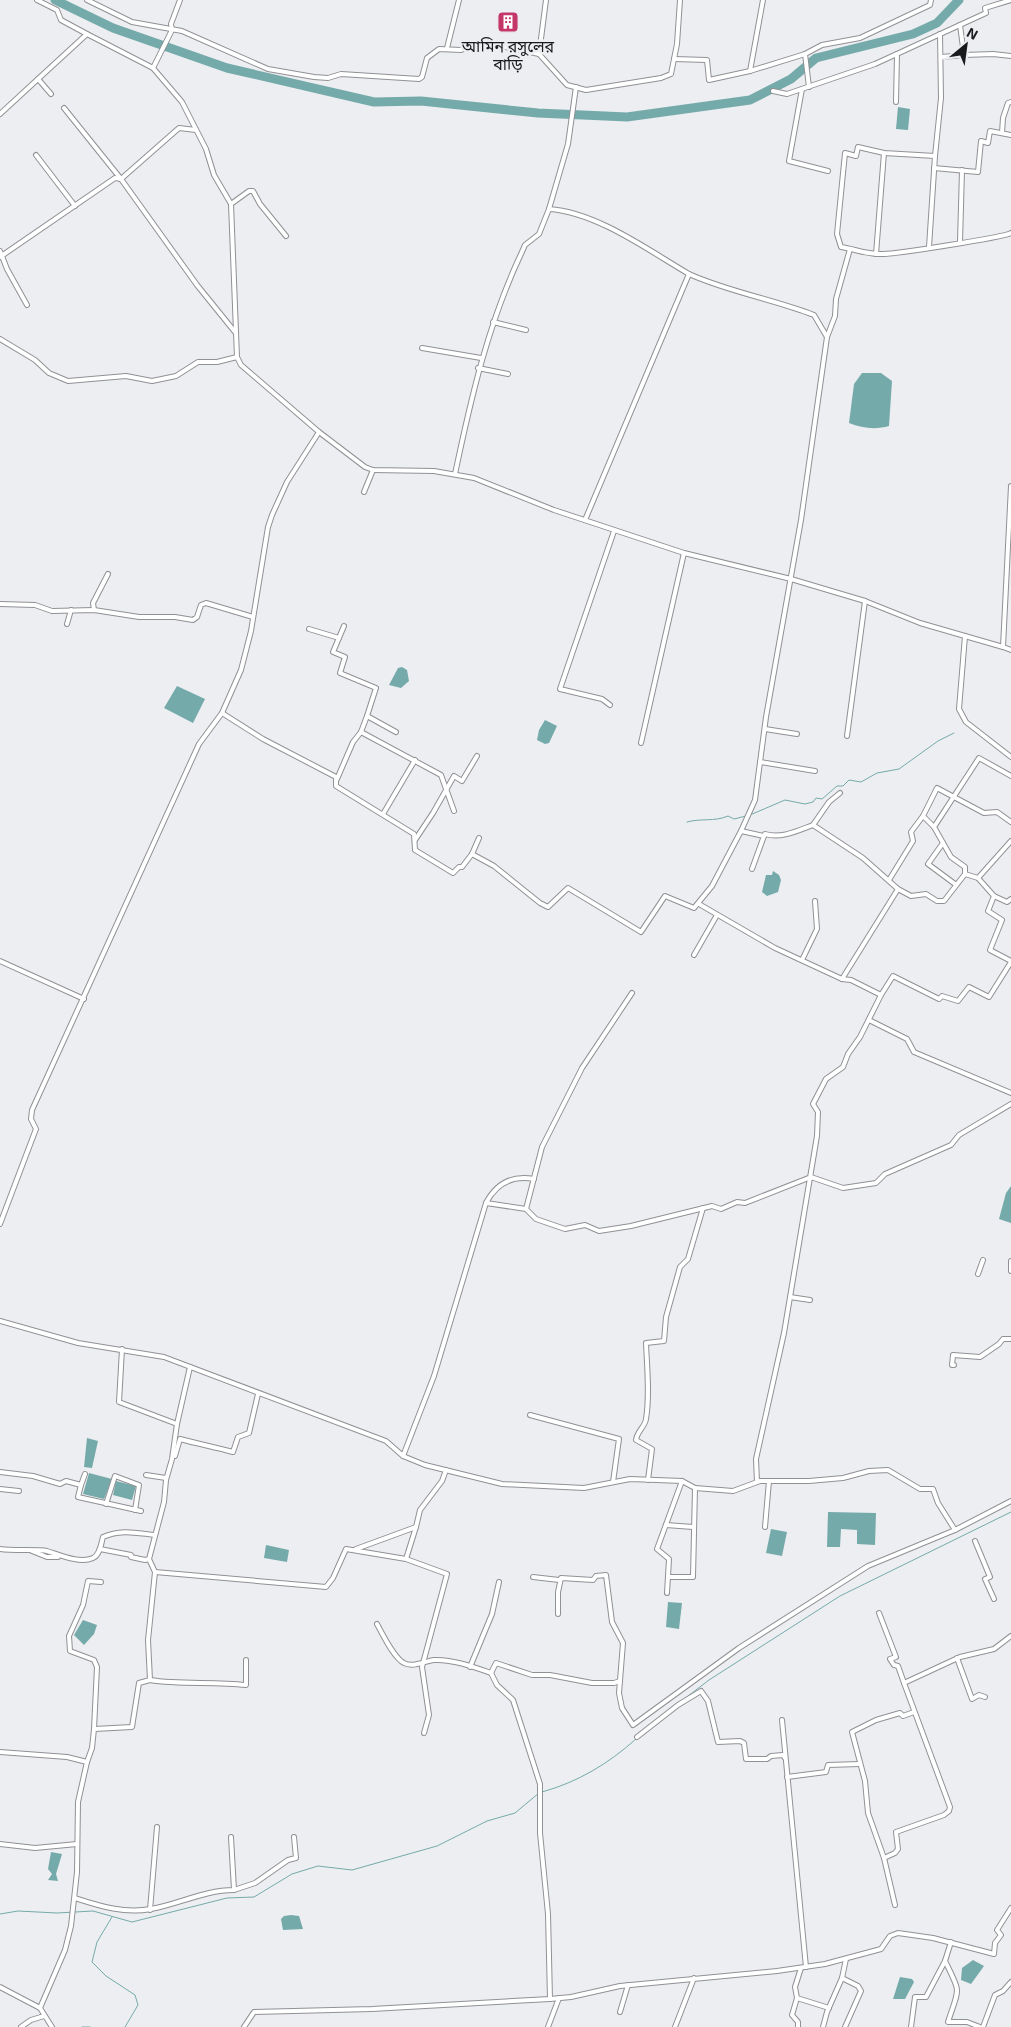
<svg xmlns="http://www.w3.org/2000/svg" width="1011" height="2027" viewBox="0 0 1011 2027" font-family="'Exo 2','Noto Sans Bengali',sans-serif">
	<rect width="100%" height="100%" fill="#edeef1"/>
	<g fill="#75aaab">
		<polygon points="898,107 910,109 908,130 896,129"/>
		<path d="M862,373h19l11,8 -3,45c-14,4 -27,2 -40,-3l5,-39z"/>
		<polygon points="402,667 407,670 409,681 401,688 389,685 398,668"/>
		<polygon points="177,686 205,699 193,723 164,708"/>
		<polygon points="545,720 557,726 549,743 545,744 537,740 539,730"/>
		<polygon points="773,871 779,875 781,880 778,892 767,896 762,892 766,875 772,875"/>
		<polygon points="1011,1186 1011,1223 999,1219 1006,1193"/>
		<polygon points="87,1438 98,1441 92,1468 84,1467"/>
		<polygon points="89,1473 112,1479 104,1499 83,1494"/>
		<polygon points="116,1481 136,1486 132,1500 113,1495"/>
		<polygon points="828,1512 876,1513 875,1545 857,1544 857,1530 841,1529 840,1547 827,1547"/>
		<polygon points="771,1529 787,1532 782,1556 766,1553"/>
		<polygon points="266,1545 289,1550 287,1562 264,1558"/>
		<polygon points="668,1602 682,1603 679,1629 666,1627"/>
		<polygon points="83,1620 97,1625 94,1634 84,1645 74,1635"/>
		<polygon points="51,1852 62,1854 56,1874 58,1881 48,1880 52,1874 48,1869"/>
		<polygon points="291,1915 299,1916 303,1929 283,1930 281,1919 284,1916"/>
		<polygon points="973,1960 984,1966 971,1984 961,1980 962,1968"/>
		<polygon points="900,1977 912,1979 914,1982 905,1999 893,1999"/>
	</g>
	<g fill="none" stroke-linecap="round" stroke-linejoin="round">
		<g stroke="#75aaab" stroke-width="1">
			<polyline points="750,815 785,800 805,804 813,802 816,798 822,799 837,786 843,786 849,780 861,782 877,773 899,769 938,741 954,733"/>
			<path d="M687,822c14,-4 27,0 41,-6l6,3 12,-3"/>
			<polyline points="679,1703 709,1680 840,1596 1011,1512"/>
			<path d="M542,1792c36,-10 66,-28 94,-53"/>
			<polyline points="0,1914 18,1911 57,1913 93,1911 132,1922 227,1898 254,1897 292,1874 318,1866 352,1870 437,1846 487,1821 515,1813 539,1793"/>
			<polyline points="112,1917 97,1942 92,1962 106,1976 135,1995 138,2005 125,2027"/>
			<polyline points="82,2027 90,2027"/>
		</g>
		<polyline stroke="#75aaab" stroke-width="9" points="55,0 113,28 227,68 374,102 421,101 538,113 627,117 750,100 791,79 816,58 913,34 937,23 959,0"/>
		<g stroke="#909194" stroke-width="6">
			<g id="street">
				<polyline points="37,0 57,10 61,20 87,34"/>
				<polyline points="87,0 132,22 182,31 268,69 314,77 328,78 341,74 419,79 422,77 427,58 439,49 461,50 472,44 487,43 539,54 567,85 586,90 661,78 671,74 677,44 680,0"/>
				<polyline points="447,48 459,0"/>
				<polyline points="539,54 546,0"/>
				<polyline points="805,54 809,87"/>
				<polyline points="964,55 993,54 1011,56"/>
				<polyline points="941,57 964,55 960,25"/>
				<polyline points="674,59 707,60 709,80 750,71 805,54 822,45 860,38 930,5 931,0"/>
				<polyline points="750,71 763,0"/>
				<polyline points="802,89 789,161 828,171"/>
				<polyline points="773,91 787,94 875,64 986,13 985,8 1011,0"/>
				<polyline points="51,94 38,79 87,34 153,68"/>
				<polyline points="896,102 897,54"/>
				<polyline points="64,108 121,179 197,285 235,332"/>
				<polyline points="0,114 38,79"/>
				<polyline points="1002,133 1003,118 1008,103 1011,102"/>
				<polyline points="36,155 75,206"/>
				<polyline points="935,156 941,98 940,34"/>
				<polyline points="934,168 978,172 981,141 988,143 990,131 1011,135"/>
				<polyline points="231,204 249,191 253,191 260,204 286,236"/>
				<path d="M549,209c47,3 99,41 140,65"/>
				<polyline points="960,242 962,170"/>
				<path d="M929,247l6,-91 -51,-3 -26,-6 -2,9 -11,-3 -8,81 4,13c14,2 27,8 42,7 13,0 122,-17 128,-21"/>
				<polyline points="0,251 7,269 27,305"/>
				<polyline points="876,254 884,153"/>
				<polyline points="0,257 115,178 121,179 179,128 196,130"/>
				<polyline points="493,322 526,330"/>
				<polyline points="827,337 835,316 836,299 850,249"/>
				<polyline points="0,339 35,360 49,373 68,381 126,376 152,381 176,376 198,362 217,362 237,357"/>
				<polyline points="422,348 481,358"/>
				<polyline points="478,368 508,374"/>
				<polyline points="319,432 365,467 373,470 434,471 474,478 554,510 684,553 791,579 865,601 920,623 1003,647 1011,486"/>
				<path d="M455,474c16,-76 33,-150 66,-220l4,-9 14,-11 10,-25 19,-65 8,-57"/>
				<polyline points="364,492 373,470"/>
				<polyline points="0,604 35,605 52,611 94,610 139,617 175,617 193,620 197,617 201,605 206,603 253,617"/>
				<polyline points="94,610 93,603 108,574"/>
				<polyline points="67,624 71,610"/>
				<polyline points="344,626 333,652 345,657 340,673 376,688 367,716"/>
				<polyline points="309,629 339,638"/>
				<polyline points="965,636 959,709 966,722 1011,757"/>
				<polyline points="1003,647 1011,650"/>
				<polyline points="610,705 602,699 560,689 614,531"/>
				<polyline points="222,713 263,739 336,777 336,786 414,834 415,850 453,873 459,867 462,867 472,854 479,838"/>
				<polyline points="765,729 797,734"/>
				<polyline points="361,732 367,716 396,732"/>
				<polyline points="847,736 865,601"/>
				<polyline points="641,743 684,553"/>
				<polyline points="760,762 815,771"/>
				<polyline points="337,779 353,742 361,732 441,775 454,811"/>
				<polyline points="383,814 415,760"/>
				<polyline points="813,825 829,802 840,793"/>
				<polyline points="934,827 979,758 1011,776"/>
				<polyline points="741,831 764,836 752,869"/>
				<path d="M764,836l1,-2c16,5 32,-3 48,-9l50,33 35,31"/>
				<polyline points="415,840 433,813 454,776 462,781 477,756"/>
				<polyline points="943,843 928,864 955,884"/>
				<path d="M472,854l22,12 46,37 8,4 20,-19 73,44 24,-36 29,12 18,-22 29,-55 14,-31 11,-83 35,-197 26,-183 -13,-22c-41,-16 -85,-23 -125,-41l-104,246"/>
				<polyline points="965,874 965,867 951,857 934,827 923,816 937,788 984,813 997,812 1011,822"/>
				<polyline points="978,878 994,896 1007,902 1011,899"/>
				<polyline points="889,880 913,841 911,832 923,816"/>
				<polyline points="994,896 988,911 1002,920 990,950 1011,961"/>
				<polyline points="699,904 775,948 842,979 851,980 881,995 860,1037 848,1054 843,1067 826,1079 813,1104 818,1112 817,1136 784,1333 756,1459 757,1482"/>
				<polyline points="694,955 717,915"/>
				<polyline points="802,960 817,929 815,901"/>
				<polyline points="0,961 84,999"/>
				<polyline points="842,979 898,889 911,896 926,894 937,901 944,901 965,874 978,878 1011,841"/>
				<polyline points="881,995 893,976 939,999 942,996 958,1001 969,987 989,997 1011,962"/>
				<polyline points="869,1020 907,1039 914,1052 1011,1093"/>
				<polyline points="486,1203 526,1209 542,1147 582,1068 632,993"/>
				<polyline points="526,1209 536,1219 565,1229 585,1225 599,1231 631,1226 712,1206 721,1209 737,1202 745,1203 811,1177 843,1188 876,1183 885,1174 951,1145 959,1135 1011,1104"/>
				<polyline points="0,1224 36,1129 31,1119 32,1110 199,744 222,713 241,670 251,631 268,527 272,515 287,482 319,432 241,365 237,357 231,204 214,175 206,149 182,102 153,68 172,30 171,24 180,0"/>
				<polyline points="1011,1261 1011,1271"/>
				<polyline points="978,1274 983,1260"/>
				<polyline points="790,1297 810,1300"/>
				<polyline points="0,1321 78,1343 164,1357 386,1441 403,1456 425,1465 502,1484 584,1488 630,1479 682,1481 657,1549 669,1559 667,1593"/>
				<polyline points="122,1349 119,1402 177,1424"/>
				<polyline points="954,1365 952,1365 953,1355 980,1357 999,1344 1003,1339 1011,1339"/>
				<polyline points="530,1415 619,1439 613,1482"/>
				<path d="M175,1456l5,-17c18,5 35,8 53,13l5,-15 11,-4 9,-39"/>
				<path d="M403,1456l31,-80 52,-173c10,-19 26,-28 48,-24"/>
				<polyline points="0,1472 33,1476 60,1484 66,1481 81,1485 85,1474"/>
				<polyline points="146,1475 166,1478"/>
				<path d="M648,1480l4,-31 -16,-9c1,-9 9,-13 10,-21 4,-24 1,-51 0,-76l18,-2 2,-24 14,-50 8,-8 15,-51"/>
				<polyline points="81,1485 78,1497 141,1511"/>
				<polyline points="0,1489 19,1491"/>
				<polyline points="106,1504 115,1476 139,1485 135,1510"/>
				<polyline points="666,1525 693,1527"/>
				<polyline points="765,1527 769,1481"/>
				<polyline points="955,1530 1011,1501"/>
				<polyline points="975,1541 990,1577 985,1579 994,1599"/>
				<path d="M0,1549c12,2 39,0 47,2 13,4 33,13 46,7 7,-3 8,-14 10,-21 18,-8 33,-4 52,-2"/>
				<polyline points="100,1549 131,1555 131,1557 145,1560 149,1559"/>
				<polyline points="356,1549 416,1527 420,1510 442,1481 446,1470"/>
				<polyline points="32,1551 47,1557 58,1557"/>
				<polyline points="406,1559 447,1574 422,1667 429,1715 424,1733"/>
				<polyline points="155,1572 326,1587 333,1578 346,1549 406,1559 416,1527"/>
				<polyline points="533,1577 559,1580"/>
				<polyline points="668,1577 693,1577 695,1488"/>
				<polyline points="879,1613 896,1657 890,1659 894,1665 898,1666 904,1683"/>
				<polyline points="558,1614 558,1592 561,1578 593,1580 596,1576 606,1575 612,1622 623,1643 619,1693 622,1708 633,1725 739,1648 868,1566 955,1530 938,1503 933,1489 920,1489 888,1470 869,1471 843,1478 809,1481 760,1481 733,1491 695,1488 682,1481"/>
				<path d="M377,1624c6,11 17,34 27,39 9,5 21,-2 30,-3 18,-1 40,7 57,13l5,-10 36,12h18l42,8h22l6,-2"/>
				<polyline points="957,1658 972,1699 979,1695 985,1697"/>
				<polyline points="470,1667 492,1614 499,1582"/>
				<polyline points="491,1673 497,1685 513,1700 540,1784 540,1833 548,1914 550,1999"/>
				<path d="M150,1680c31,5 64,1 96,5v-25"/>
				<polyline points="782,1720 806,1967"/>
				<polyline points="94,1729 97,1667 94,1660 70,1651 69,1636 83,1605 88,1581 101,1582"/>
				<polyline points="637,1737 678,1705 701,1691 708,1701 718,1742 740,1741 744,1743 746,1759 767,1759 771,1756 783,1755 785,1758"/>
				<polyline points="0,1752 67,1757 87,1762"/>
				<polyline points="787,1777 826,1772 828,1765 859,1764"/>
				<polyline points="0,1844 35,1848 77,1844"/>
				<polyline points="884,1858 868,1813 865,1781 852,1732 876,1720 900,1713 903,1716 914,1712"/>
				<polyline points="234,1890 255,1883 288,1860 296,1858 294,1837"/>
				<path d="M75,1898c25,8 49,16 76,11 28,-5 54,-19 83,-19l-3,-53"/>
				<polyline points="895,1905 884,1858 895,1853 898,1849 896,1832 944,1815 949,1811 950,1807 904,1683 960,1657 994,1649 1011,1636"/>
				<polyline points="150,1910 157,1827"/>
				<path d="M951,1942l-6,19c17,34 14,26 3,61h19l13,5"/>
				<polyline points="0,1987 40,2008"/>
				<polyline points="797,1998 829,2008"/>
				<polyline points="620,2012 628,1985"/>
				<polyline points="21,2027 31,2020 44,2016"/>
				<polyline points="52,2027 40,2008 65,1950 71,1926 77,1872 78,1802 87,1762 92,1748 94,1729 132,1727 139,1683 150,1680 148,1640 155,1572 149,1559 164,1502 166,1480 172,1459 177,1424 190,1367"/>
				<polyline points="244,2027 254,2012 372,2009 550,1999 571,1997 620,1986 777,1971 825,1964 881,1949 890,1936 898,1933 933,1938 994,1954 995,1943 1001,1935 997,1930 1011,1908"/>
				<polyline points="548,2027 559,1998"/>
				<polyline points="675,2027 694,1978"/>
				<polyline points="798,2027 798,2022 792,2015 797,1998 795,1987 801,1968"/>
				<polyline points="823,2027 827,2012 842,1978"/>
				<polyline points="845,2027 861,1991 858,1986 842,1978 846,1959"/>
				<polyline points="911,2027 915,1997 926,1997 945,1961"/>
				<polyline points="983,2027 995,1995 1003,1991 1011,1982"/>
			</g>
		</g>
		<use href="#street" stroke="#fff" stroke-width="4"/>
	</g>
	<defs>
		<g id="building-square" transform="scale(1.125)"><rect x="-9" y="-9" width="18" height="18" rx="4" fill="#c33667" stroke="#edeef1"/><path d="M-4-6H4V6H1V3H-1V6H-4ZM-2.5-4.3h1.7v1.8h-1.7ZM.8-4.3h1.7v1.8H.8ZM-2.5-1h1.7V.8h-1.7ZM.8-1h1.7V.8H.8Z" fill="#fff"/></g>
	</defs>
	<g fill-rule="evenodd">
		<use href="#building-square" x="508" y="22"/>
	</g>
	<g text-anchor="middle" stroke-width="5" stroke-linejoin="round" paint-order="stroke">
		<g font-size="16" fill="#191a1b" stroke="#edeef1">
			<text x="508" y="52">আমিন রসুলের<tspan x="508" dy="18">বাড়ি</tspan></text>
		</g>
	</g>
	<g transform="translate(966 45) rotate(29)" stroke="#edeef1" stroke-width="4" paint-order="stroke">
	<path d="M0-4L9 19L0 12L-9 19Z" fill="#191a1b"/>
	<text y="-8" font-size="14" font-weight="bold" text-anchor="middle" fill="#191a1b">N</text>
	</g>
</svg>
